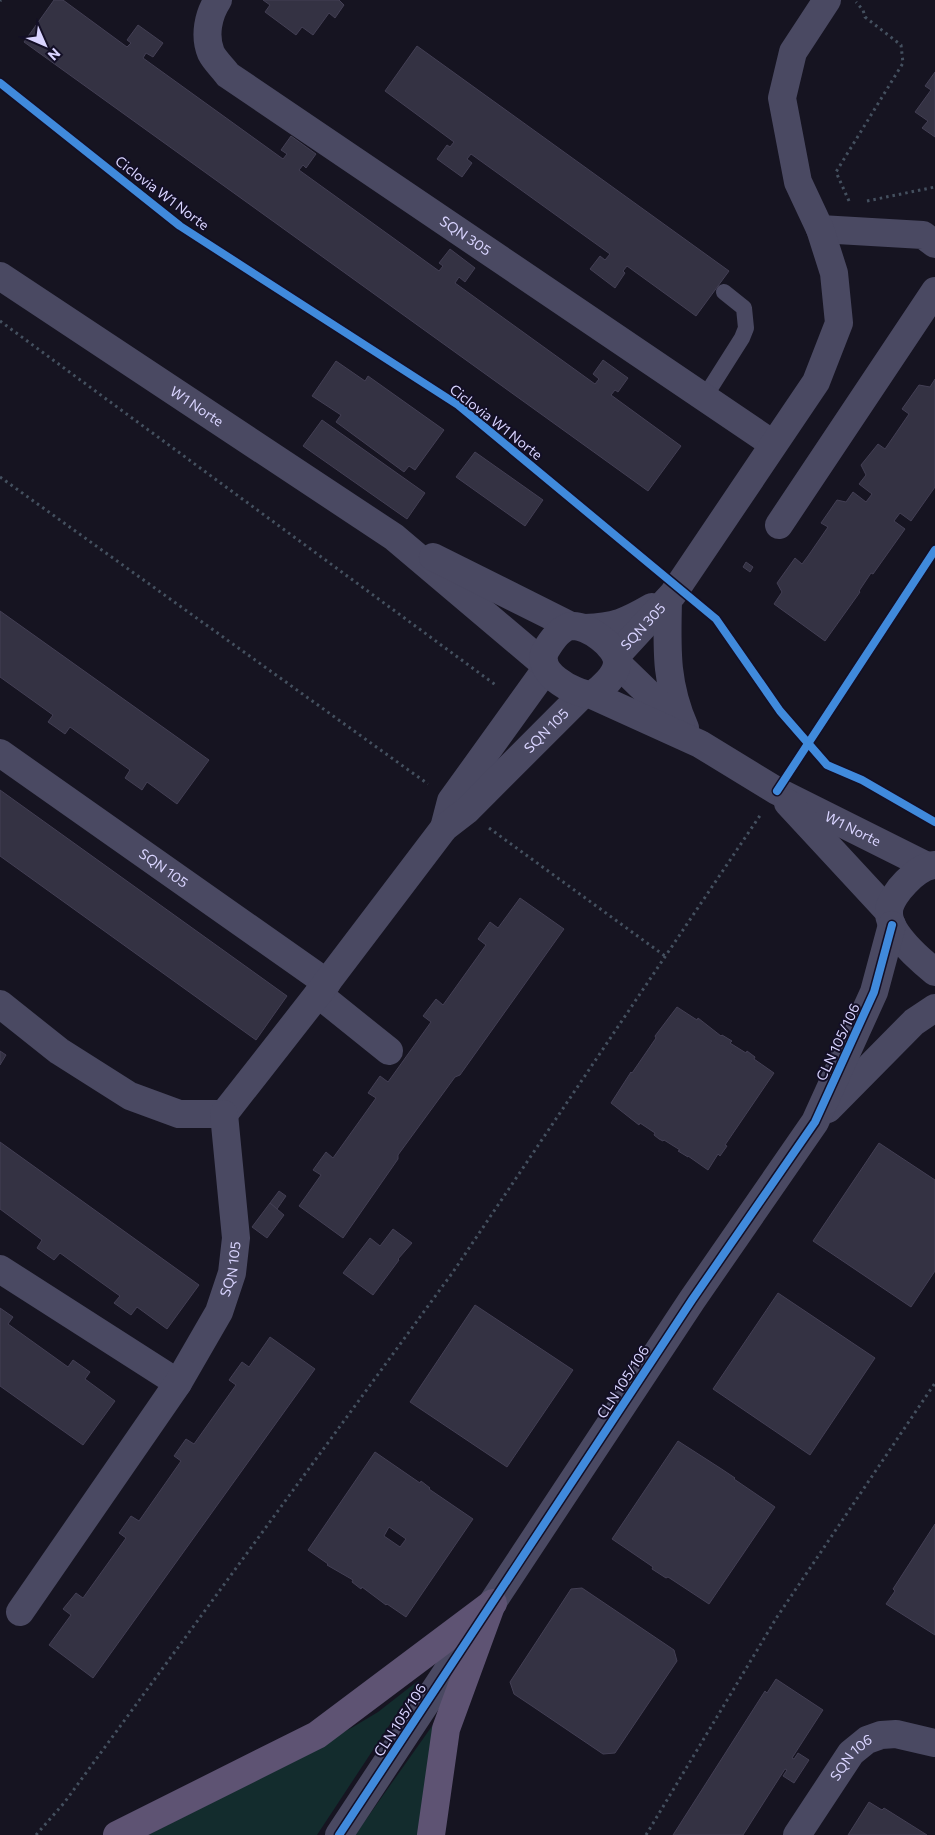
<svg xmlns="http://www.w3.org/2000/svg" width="935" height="1835" viewBox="0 0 935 1835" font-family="Commissioner,sans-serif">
	<rect width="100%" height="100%" fill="#161421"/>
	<g fill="#132c2d">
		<polygon points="419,1680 317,1835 148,1835 263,1776 353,1727 378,1712"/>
		<polygon points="442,1712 420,1835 355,1835"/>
	</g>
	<g fill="#343243" stroke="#433f54" fill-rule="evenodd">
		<polygon points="54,0 63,0 127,47 131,43 127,40 138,25 163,43 153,57 146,53 143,58 283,159 287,154 281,150 291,136 316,154 306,168 303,165 299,170 439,271 443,266 439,263 450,249 475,268 465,282 459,277 455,283 595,384 599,379 593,374 603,360 628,378 618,392 615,390 611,395 681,446 648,491 24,42"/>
		<polygon points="263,0 339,0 344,5 335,18 329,13 313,35 302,27 296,35 265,12 270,5"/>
		<polygon points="417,46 729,271 696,316 627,266 623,271 625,273 615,288 590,269 600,256 605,260 610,254 471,154 467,159 472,163 462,177 437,159 447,145 450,147 454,142 385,91"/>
		<polygon points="935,72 935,137 922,128 928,121 915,112 931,90 925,86"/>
		<polygon points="336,361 365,381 368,376 444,430 415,470 409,466 404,472 336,422 341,415 312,396"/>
		<polygon points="935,379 935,487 911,521 900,513 894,521 905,529 873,574 871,573 859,591 860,592 825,641 774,604 782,592 777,583 795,558 802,564 808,556 828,527 821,523 837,500 846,502 853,492 866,502 872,494 859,484 866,475 861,465 878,444 885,449 909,414 902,409 919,385 930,387"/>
		<polygon points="322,420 425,493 407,519 303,446"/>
		<polygon points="475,452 543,500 525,526 456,477"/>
		<polygon points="746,562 753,567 750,572 743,567"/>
		<polygon points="0,611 209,760 177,804 147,782 142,790 125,778 130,770 70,727 65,734 48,722 53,715 0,677"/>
		<polygon points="0,790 287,996 256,1040 0,856"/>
		<polygon points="520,898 564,929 460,1075 455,1077 398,1155 398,1159 343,1238 299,1206 321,1175 313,1170 326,1152 333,1158 376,1098 368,1093 380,1076 388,1082 431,1022 423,1016 436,999 443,1005 486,945 478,939 490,922 498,928"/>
		<polygon points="677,1007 697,1020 698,1018 721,1036 722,1035 732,1041 730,1043 746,1053 747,1051 755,1057 754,1059 774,1073 725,1145 727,1146 720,1156 718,1154 708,1170 688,1156 688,1157 678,1151 680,1150 664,1140 663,1141 659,1139 654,1135 655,1133 640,1123 639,1125 611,1103 631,1072 632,1073 656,1038 655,1036"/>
		<polygon points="0,1051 6,1055 0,1065"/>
		<polygon points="0,1142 199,1285 167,1329 137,1307 131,1315 114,1303 120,1296 60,1253 54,1260 37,1248 42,1240 0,1209"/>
		<polygon points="879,1143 935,1180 935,1271 911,1307 813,1241"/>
		<polygon points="279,1191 286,1196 277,1209 270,1203"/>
		<polygon points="270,1203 284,1215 267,1238 252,1227"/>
		<polygon points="393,1229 412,1243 398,1259 399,1260 373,1295 343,1273 370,1238 380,1246"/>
		<polygon points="778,1293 875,1358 810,1455 713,1389"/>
		<polygon points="475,1305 573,1370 507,1467 410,1402"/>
		<polygon points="0,1308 13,1317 8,1324 68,1367 73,1360 90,1372 85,1379 115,1401 83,1445 0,1386"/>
		<polygon points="270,1337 315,1369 93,1678 49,1645 71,1615 63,1609 76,1593 83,1598 126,1538 119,1533 131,1516 139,1521 181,1461 174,1456 186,1439 194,1444 236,1385 229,1380 242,1362 249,1367"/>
		<polygon points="678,1441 720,1468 735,1478 734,1479 775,1507 709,1604 668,1577 666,1578 652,1569 653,1567 612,1539"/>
		<path d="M375,1452l45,31 1,-2 9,7 -1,1 44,30 -67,98 -19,-13 -1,1 -24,-18 -1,2 -9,-7 1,-2 -26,-15 1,-1 -20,-14zM389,1527l17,12 -6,8 -16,-11z"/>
		<polygon points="935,1524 935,1635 886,1604 895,1591 893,1589"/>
		<polygon points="582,1588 674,1650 677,1661 615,1753 603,1754 532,1706 514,1694 510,1682 571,1589"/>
		<polygon points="776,1679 823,1710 792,1758 794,1759 798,1753 809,1760 794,1783 783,1776 787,1770 785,1769 743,1835 673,1835 765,1691 767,1693"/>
		<polygon points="869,1802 882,1810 884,1808 927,1835 848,1835"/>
	</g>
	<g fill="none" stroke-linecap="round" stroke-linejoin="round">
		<g stroke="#44505f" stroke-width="3" stroke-dasharray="2.5 4" stroke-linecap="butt">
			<polyline points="0,1 1,0"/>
			<polyline points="849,201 836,172 903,63 901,45 865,17 863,10 856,2"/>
			<polyline points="867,201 935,187"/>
			<polyline points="0,321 497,686"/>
			<polyline points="0,477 428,784"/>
			<polyline points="489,828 665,956"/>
			<polyline points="36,1835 64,1803 453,1272 761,814"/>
			<polyline points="646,1835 777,1617 935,1383"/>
		</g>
		<polyline stroke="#4a4962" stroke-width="16" points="704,398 742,338 746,328 744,308 724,292"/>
		<g stroke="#4a4962" stroke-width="28">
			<path id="s1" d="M218,0c-10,15 -14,36 -7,53 4,8 12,15 17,22l545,369"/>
			<polyline points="820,229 923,235 935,244"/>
			<polyline points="779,525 935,291"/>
			<path d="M585,628c30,-1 41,-6 67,-21"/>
			<path id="s2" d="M616,656l57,-62 143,-212 23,-59 -5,-50 -14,-44 -22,-47 -16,-84 11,-46 34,-52"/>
			<path id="s3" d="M0,753l327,230"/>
			<polyline points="444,828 451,801 546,669"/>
			<polyline points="318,994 389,1051"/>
			<path id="s4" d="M0,1004l59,47 71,45 49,18h45l94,-120 126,-166 22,-17 117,-117"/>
			<polyline points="0,1269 178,1383"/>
			<path id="s5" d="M20,1612l158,-229 41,-71 13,-39 4,-35 -12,-124"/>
			<path id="s6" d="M797,1835l54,-82 16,-13 14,-5 15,-1 39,9"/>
		</g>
		<g stroke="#4a4962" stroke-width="28">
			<path id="s7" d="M0,276l394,261 149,126"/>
			<polyline points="433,557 571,626"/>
			<path d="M668,600c-1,48 -3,83 17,128"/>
			<polyline points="617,663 681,725"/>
			<path id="s8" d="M592,695c10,-7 25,-20 25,-33 0,-16 -30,-37 -45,-36 -11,1 -20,14 -25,22 -16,23 27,46 45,47l108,49 77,47 150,75"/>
			<polyline points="788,803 889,912"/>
			<path d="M935,865c-12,1 -21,9 -29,17 -7,7 -17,20 -17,30 -1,21 31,48 46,60"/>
			<polyline points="828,1109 914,1022 935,1008"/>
			<polyline points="339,1835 692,1300 815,1122 874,992 892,925"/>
		</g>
		<g stroke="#5e5373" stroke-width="28">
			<polyline points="117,1835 317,1735 493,1603"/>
			<polyline points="431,1835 446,1729 491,1606"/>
		</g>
		<g stroke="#130f26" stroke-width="11">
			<g id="cycleway">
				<polyline points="0,83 180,226 458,405 716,619 780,711 827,765 862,780 935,822"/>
				<polyline points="777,791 935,550"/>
				<polyline points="339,1835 692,1300 815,1122 874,992 892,925"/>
			</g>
		</g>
		<use href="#cycleway" stroke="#408adc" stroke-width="8"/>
	</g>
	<g text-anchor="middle" stroke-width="4" stroke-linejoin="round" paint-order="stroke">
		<g font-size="14" fill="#d9d4ff" stroke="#130f26">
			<text transform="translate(162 193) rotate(37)" y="5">Ciclovia W1 Norte</text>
			<text dy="5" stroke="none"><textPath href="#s1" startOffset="370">SQN 305</textPath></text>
			<text dy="5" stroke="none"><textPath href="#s7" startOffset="236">W1 Norte</textPath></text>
			<text transform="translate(496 422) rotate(38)" y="5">Ciclovia W1 Norte</text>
			<text dy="5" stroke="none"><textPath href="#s2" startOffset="40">SQN 305</textPath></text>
			<text dy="5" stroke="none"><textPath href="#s4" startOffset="759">SQN 105</textPath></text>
			<text dy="5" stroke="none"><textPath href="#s8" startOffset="508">W1 Norte</textPath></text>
			<text dy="5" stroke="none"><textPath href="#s3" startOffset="200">SQN 105</textPath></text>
			<text transform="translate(838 1042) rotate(-65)" y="5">CLN 105/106</text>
			<text dy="5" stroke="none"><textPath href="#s5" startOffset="405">SQN 105</textPath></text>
			<text transform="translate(623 1382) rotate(-57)" y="5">CLN 105/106</text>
			<text transform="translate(400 1720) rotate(-57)" y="5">CLN 105/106</text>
			<text dy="5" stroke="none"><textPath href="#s6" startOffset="95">SQN 106</textPath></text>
		</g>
	</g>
	<g transform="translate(45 45) rotate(135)" stroke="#130f26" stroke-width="4" paint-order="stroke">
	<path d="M0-4L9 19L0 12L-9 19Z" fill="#d9d4ff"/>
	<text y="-8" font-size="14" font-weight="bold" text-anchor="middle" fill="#d9d4ff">N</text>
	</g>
</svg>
